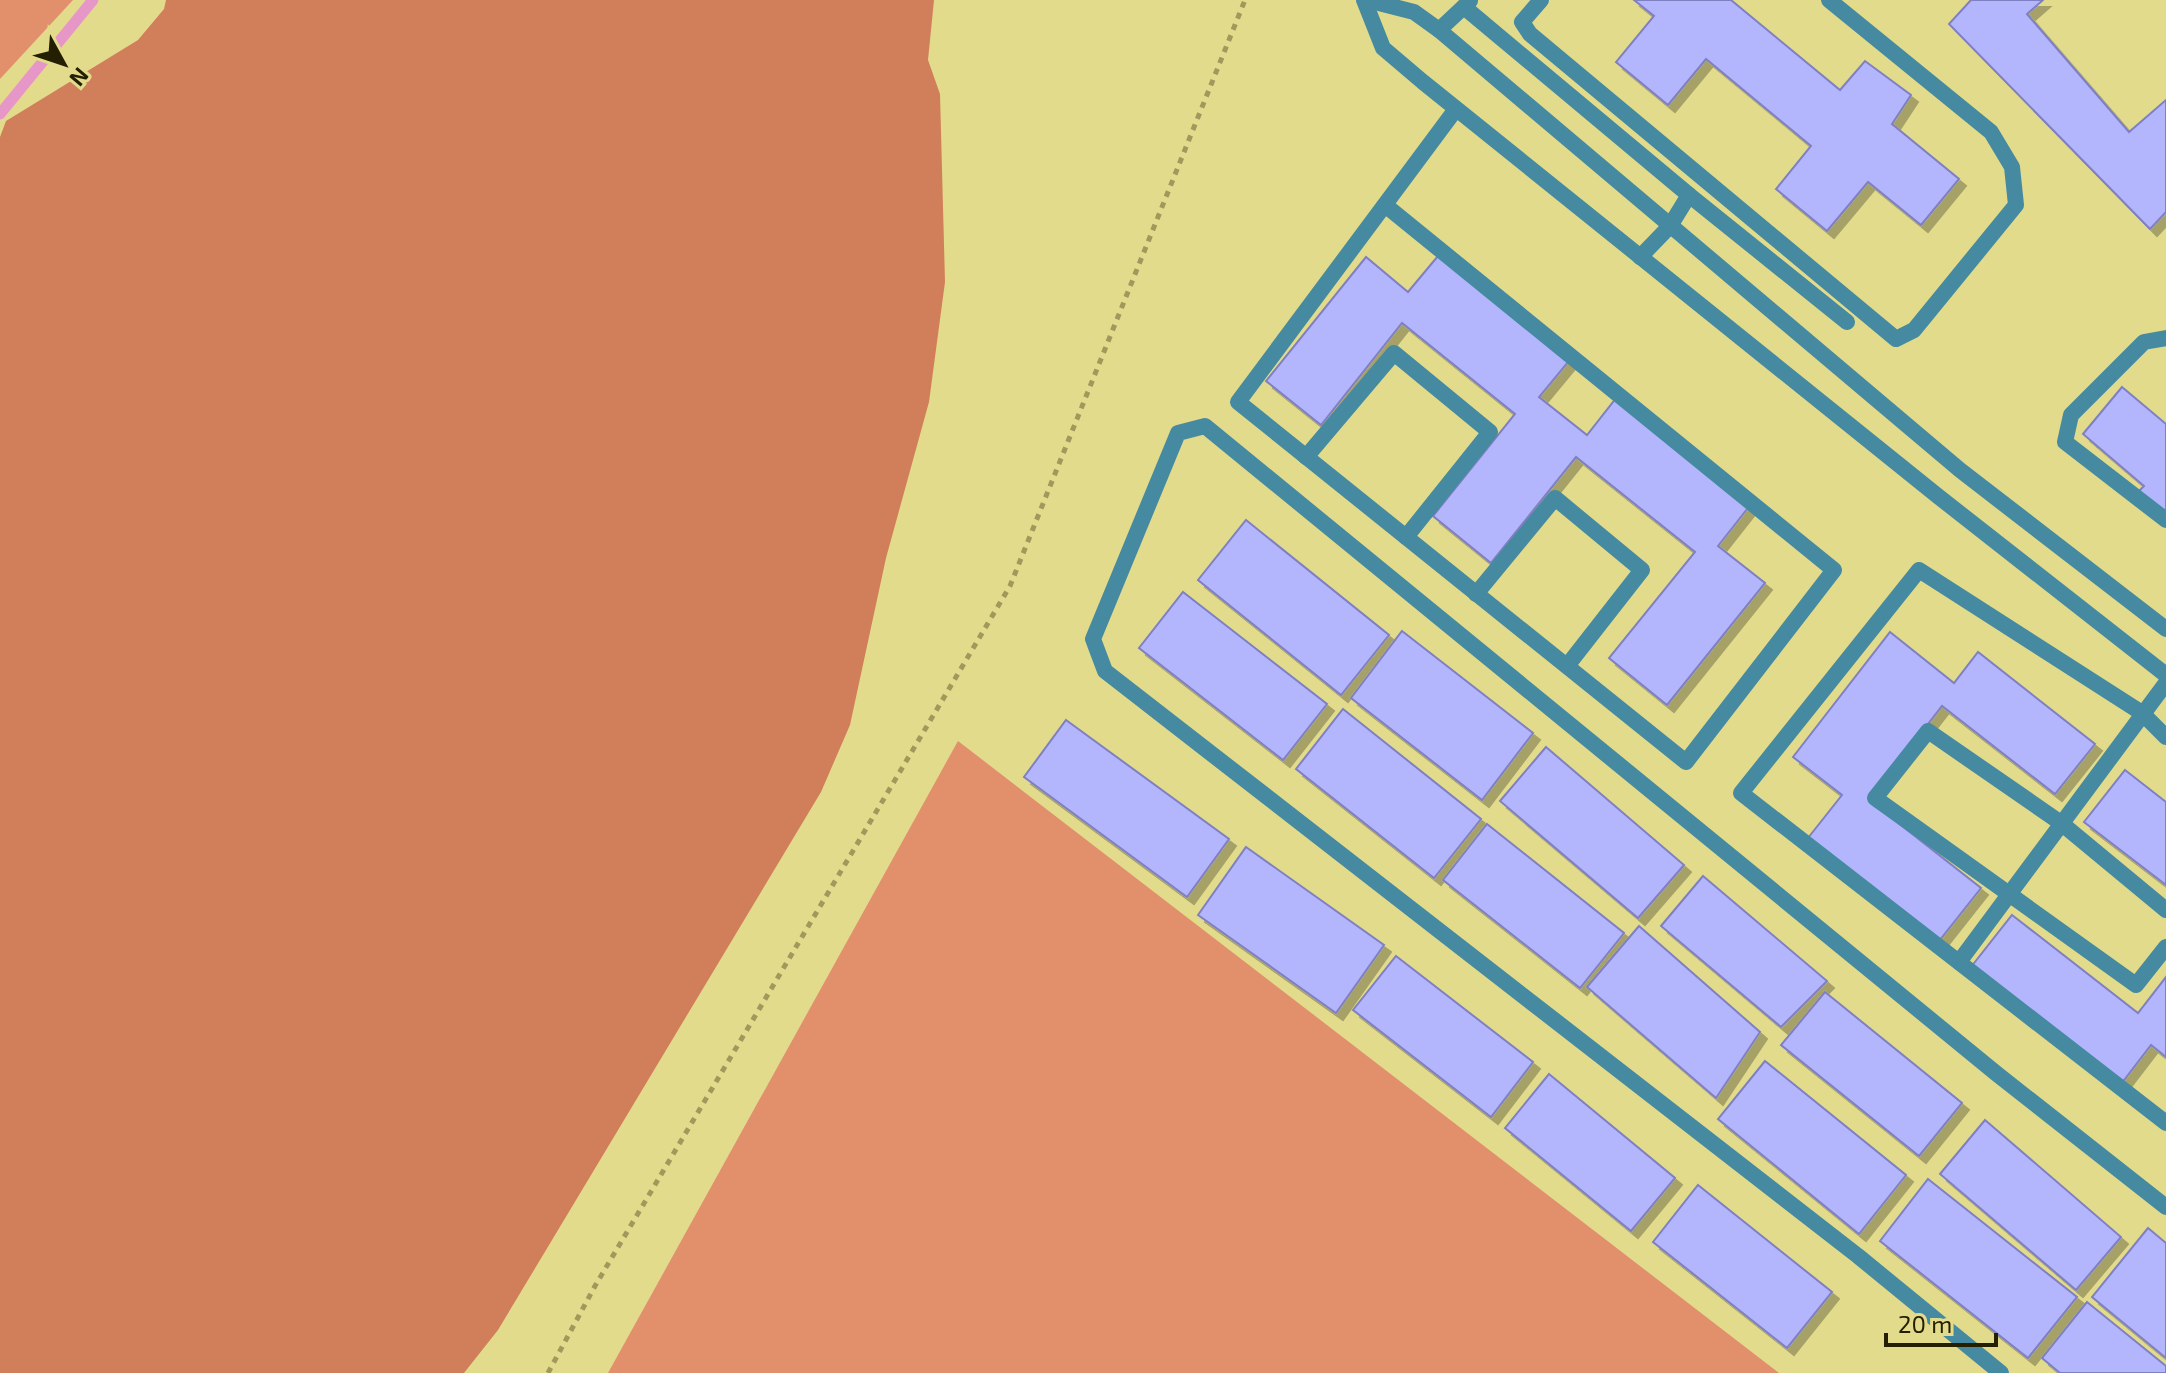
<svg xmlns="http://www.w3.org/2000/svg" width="2166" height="1373" viewBox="0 0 2166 1373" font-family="'Exo 2',sans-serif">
	<defs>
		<filter id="shadow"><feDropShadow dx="7" dy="7" stdDeviation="0" flood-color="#0004"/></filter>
	</defs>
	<rect width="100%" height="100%" fill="#e3db8c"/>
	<g fill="#e28f6c">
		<polygon points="0,0 73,0 0,79"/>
		<polygon points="958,741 1779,1373 608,1373"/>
	</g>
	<polygon fill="#d17e5b" points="166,0 934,0 928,60 940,94 945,282 929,402 886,558 850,725 821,792 498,1330 464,1373 0,1373 0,137 6,121 138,40 164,9"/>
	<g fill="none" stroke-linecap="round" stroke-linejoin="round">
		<polyline stroke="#e797c7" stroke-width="11" points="0,114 93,0"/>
	</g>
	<g fill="#b4b6fd" stroke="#7f80c2" stroke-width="2" filter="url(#shadow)">
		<polygon points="1634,0 1731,0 1840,90 1865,61 1911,95 1892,124 1959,179 1921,225 1868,182 1827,231 1776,189 1811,146 1706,59 1668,105 1616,62 1654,16"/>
		<polygon points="1971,0 2043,0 2027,14 2129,132 2166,100 2166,212 2150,229 1949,24"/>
		<polygon points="1438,256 1569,361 1539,397 1587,435 1617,397 1751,504 1718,546 1765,583 1667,705 1609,658 1695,552 1576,457 1491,563 1433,516 1515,414 1402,323 1321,425 1266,381 1366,257 1408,292"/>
		<polygon points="2122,387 2166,424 2166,513 2139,491 2144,486 2083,434"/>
		<polygon points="1246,520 1389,635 1341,695 1198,580"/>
		<polygon points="1183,592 1327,704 1283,760 1139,648"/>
		<polygon points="1402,631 1533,733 1482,800 1351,698"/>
		<polygon points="1890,632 1954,683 1978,652 2095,744 2055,794 1942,706 1869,800 1981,888 1939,941 1808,838 1842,795 1793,757"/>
		<polygon points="1343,709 1481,819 1434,878 1296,769"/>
		<polygon points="1066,720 1229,839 1187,897 1024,777"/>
		<polygon points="1546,747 1684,865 1638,918 1500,801"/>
		<polygon points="2125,770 2166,802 2166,885 2084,822"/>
		<polygon points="1487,824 1624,933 1580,988 1443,880"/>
		<polygon points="1246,847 1384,945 1336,1013 1198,915"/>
		<polygon points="1703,876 1827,981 1781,1027 1661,926"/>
		<polygon points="2012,915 2138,1013 2166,977 2166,1057 2151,1045 2121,1084 1971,967"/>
		<polygon points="1639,926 1760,1032 1716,1098 1587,987"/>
		<polygon points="1396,956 1533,1062 1491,1117 1353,1010"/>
		<polygon points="1825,992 1962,1103 1919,1156 1781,1045"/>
		<polygon points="1765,1061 1906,1175 1859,1234 1718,1119"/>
		<polygon points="1549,1074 1675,1178 1631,1231 1505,1128"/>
		<polygon points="1985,1120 2121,1237 2076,1290 1940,1174"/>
		<polygon points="1928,1179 2077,1297 2028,1358 1880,1241"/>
		<polygon points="1698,1185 1832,1292 1787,1348 1653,1242"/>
		<polygon points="2148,1228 2166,1243 2166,1358 2092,1297"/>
		<polygon points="2087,1302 2166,1366 2166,1373 2060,1373 2042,1358"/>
	</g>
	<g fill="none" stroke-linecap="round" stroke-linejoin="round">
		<polyline stroke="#a0995b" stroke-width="5" stroke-dasharray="6 6" stroke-linecap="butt" points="548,1373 595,1286 1010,586 1245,0"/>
		<g stroke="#458aa1" stroke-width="16">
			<polyline points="1541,0 1522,22 1530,34 1896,339 1914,330 2016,205 2012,167 1991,132 1829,0"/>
			<polyline points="1464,7 1689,195 1670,226 1640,257"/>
			<polyline points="1439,30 1470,1"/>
			<polyline points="1689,195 1847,322"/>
			<polyline points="1385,205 1834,570 1686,762 1238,402 1456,109"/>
			<polyline points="2166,338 2144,342 2071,415 2065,442 2166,520"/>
			<polyline points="1306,457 1394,353 1490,432 1406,537"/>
			<polyline points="1476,594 1555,498 1642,570 1567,666"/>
			<polyline points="2166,737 2142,713 1919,570 1741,793 2166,1123"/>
			<polyline points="2166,910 2061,823 1928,731 1875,798 2136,985 2166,947"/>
			<polyline points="1959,962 2166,683"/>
			<polyline points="2001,1373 1858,1256 1105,671 1093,639 1178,433 1205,426 1997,1074 2166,1207"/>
		</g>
		<g stroke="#458aa1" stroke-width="16">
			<polyline points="1364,0 1383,48 1423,82 1939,497 2166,675"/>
			<polyline points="1367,0 1414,12 1439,30 1960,470 2166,629"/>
		</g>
	</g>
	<g transform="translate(64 64) rotate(130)" stroke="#e3db8c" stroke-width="6" paint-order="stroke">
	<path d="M0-6L14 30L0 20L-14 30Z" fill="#231f00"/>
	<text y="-12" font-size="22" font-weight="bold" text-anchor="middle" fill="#231f00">N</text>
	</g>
	<path d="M1886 1333v12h110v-12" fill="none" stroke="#231f00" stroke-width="4"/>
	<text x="1898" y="1333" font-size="24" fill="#231f00" stroke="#e3db8c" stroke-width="6" paint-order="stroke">20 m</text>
</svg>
